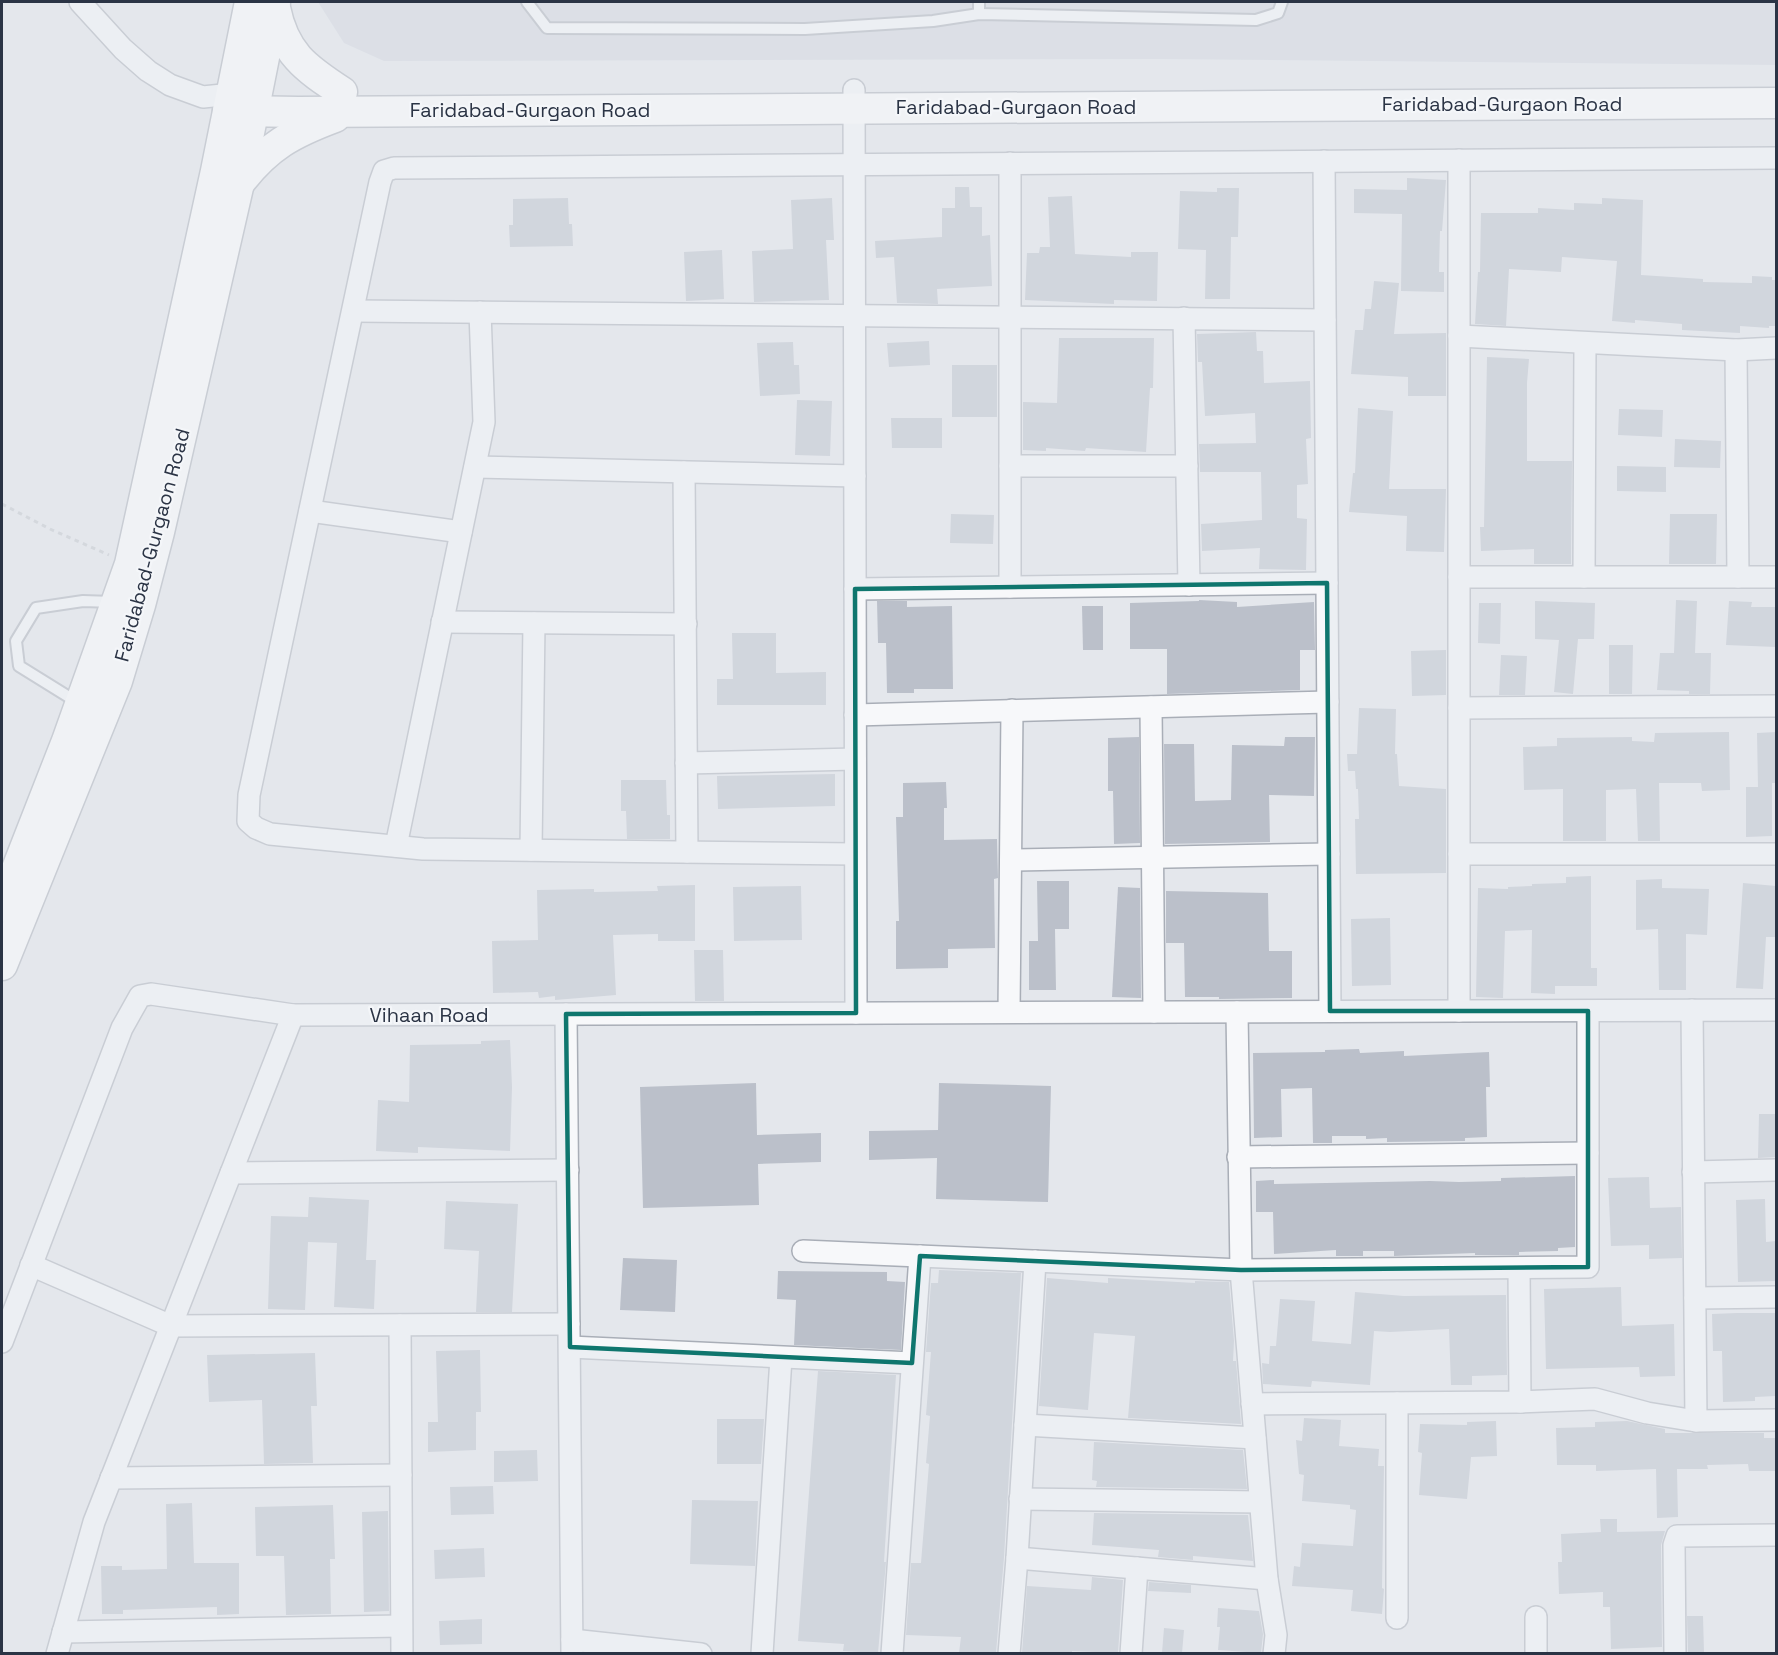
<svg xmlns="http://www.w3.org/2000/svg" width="1778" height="1655" viewBox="0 0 1778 1655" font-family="'Space Grotesk',sans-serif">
	<rect width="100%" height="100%" fill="#e4e7ec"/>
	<polygon fill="#d2d6de" points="318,2 1776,2 1776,65 1157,59 384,61 344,43"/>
	<g fill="#bbc0ca">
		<polygon points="1407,178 1446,180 1442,231 1440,231 1439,272 1444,272 1444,292 1401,291 1402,214 1354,213 1354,189 1407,190"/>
		<polygon points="955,187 969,187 970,207 982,207 982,236 990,235 992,286 937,289 938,304 897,303 894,257 876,258 875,241 942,237 942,208 955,208"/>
		<polygon points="1217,188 1239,188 1238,237 1231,237 1230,299 1205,299 1206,250 1178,249 1180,191 1217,192"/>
		<polygon points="1072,196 1075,254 1131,257 1131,252 1158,252 1157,301 1114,300 1114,304 1025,300 1027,253 1039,253 1040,247 1050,247 1048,197"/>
		<polygon points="568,198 569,224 572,224 573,246 510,247 509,225 513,225 513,199"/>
		<polygon points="832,198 834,240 826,240 829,300 754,302 752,251 793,249 791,200"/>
		<polygon points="1602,198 1643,200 1641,275 1703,279 1703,282 1752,283 1752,276 1772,277 1772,280 1776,280 1776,326 1769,326 1769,328 1740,326 1740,333 1682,330 1682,324 1635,320 1635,323 1612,321 1617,261 1562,257 1561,272 1509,269 1506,326 1475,324 1478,272 1480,272 1481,213 1538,213 1538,208 1574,210 1574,203 1602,204"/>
		<polygon points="722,250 724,299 686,301 684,252"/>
		<polygon points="1374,281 1399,283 1394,334 1446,333 1446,396 1408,396 1408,377 1351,374 1355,330 1363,330 1365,309 1371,309"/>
		<polygon points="1256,332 1257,351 1263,351 1264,383 1310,381 1311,438 1306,439 1308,484 1297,485 1297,518 1307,519 1306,570 1259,569 1260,548 1202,551 1201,524 1262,520 1261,472 1200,472 1199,444 1256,443 1255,413 1205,416 1202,362 1198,362 1197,334"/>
		<polygon points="1059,338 1154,338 1153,388 1150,388 1146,452 1086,448 1085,451 1046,448 1046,451 1023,450 1023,402 1057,403"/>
		<polygon points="929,341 930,365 889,367 887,343"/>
		<polygon points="793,342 794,365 799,365 800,394 760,396 757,343"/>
		<polygon points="1487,357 1529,359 1527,383 1527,461 1572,461 1571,564 1534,564 1534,549 1481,551 1480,527 1484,527"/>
		<rect x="952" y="365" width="45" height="52"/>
		<polygon points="797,400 832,401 830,456 795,455"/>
		<polygon points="1358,408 1393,411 1389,489 1446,489 1444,552 1406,551 1407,516 1349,512 1353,473 1355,473"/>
		<polygon points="1619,409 1663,410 1662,437 1618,435"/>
		<polygon points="891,418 942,418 942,448 892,448"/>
		<polygon points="1675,439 1721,441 1720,468 1674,467"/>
		<polygon points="1617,466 1666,467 1666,492 1617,491"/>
		<polygon points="951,514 994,515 993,544 950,543"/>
		<polygon points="1670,514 1717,514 1716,564 1669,564"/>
		<polygon points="1199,600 1237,602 1237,607 1314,602 1315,650 1300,650 1300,690 1167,694 1167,649 1130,649 1130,603 1199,601"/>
		<polygon points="1676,600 1697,601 1695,653 1711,653 1710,694 1689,694 1689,691 1657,690 1660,653 1674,653"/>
		<polygon points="877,601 907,601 907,607 952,606 953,689 914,689 914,693 887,693 886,643 878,643"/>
		<polygon points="1535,601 1595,603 1594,639 1578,639 1573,694 1554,692 1559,640 1535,639"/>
		<polygon points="1729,601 1752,602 1751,607 1776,607 1776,647 1726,645"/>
		<polygon points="1479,603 1501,603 1500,644 1478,643"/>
		<polygon points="1082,606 1103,606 1103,650 1083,650"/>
		<polygon points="732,633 776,633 776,673 826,672 826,705 717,705 717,679 733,679"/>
		<polygon points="1609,645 1633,645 1632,694 1609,694"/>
		<polygon points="1446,650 1446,695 1412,696 1411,651"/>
		<polygon points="1501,655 1527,656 1525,695 1499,695"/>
		<polygon points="1359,708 1396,709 1395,754 1397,754 1399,786 1446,789 1446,873 1356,874 1355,819 1359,819 1358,789 1356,789 1355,771 1348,771 1347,754 1357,754"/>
		<polygon points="1729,732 1730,790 1702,791 1701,783 1659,783 1660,841 1638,841 1636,789 1606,790 1606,841 1563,841 1563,789 1524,790 1523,747 1557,746 1557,738 1632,737 1632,741 1654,742 1655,733"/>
		<polygon points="1776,732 1776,783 1772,783 1772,836 1746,837 1746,787 1758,787 1757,733"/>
		<polygon points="1139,737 1140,843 1114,844 1113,791 1108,791 1108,738"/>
		<polygon points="1285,737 1315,737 1314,796 1269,795 1270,842 1165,844 1164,744 1194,744 1195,801 1231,800 1232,745 1284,746"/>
		<polygon points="835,774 835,806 718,809 717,776"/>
		<polygon points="621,780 666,780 667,815 670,815 670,839 627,839 626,811 621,811"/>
		<polygon points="946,782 947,808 944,808 944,840 997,839 998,878 994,879 995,948 948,949 948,968 896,969 896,921 899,921 896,817 903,817 903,783"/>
		<polygon points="1591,876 1591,968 1597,968 1597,986 1555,986 1555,994 1531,993 1532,930 1505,931 1503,998 1476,997 1478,888 1508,889 1508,887 1532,886 1532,884 1566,883 1566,877"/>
		<polygon points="1662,879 1662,888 1709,889 1707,935 1686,934 1686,990 1659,990 1658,929 1636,930 1636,880"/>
		<polygon points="1037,881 1069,881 1069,929 1055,929 1056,990 1029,990 1029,941 1038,941"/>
		<polygon points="1743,883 1776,886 1776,937 1766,937 1763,989 1736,988"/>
		<polygon points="695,885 695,941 658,941 658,934 613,935 616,995 555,1000 555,996 539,998 538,992 493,993 492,941 538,940 537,890 594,889 594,892 658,891 657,886"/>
		<polygon points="801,886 802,940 734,941 733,887"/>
		<polygon points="1118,887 1140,888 1141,998 1112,997"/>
		<polygon points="1166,891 1268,893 1269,951 1292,951 1292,998 1219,999 1219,997 1185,997 1184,943 1166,943"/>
		<polygon points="1390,918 1391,985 1352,986 1351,919"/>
		<polygon points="694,950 723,950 724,1001 695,1001"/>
		<polygon points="510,1040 512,1087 510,1151 418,1147 418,1153 376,1151 378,1100 409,1102 410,1045 481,1044 481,1041"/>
		<polygon points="1359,1049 1360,1053 1404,1051 1404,1056 1489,1052 1490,1087 1486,1087 1487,1137 1465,1138 1465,1141 1387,1142 1387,1138 1366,1139 1366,1136 1332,1136 1332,1143 1313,1143 1312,1088 1281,1089 1282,1137 1254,1138 1253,1053 1325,1052 1325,1050"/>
		<polygon points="756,1083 757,1135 821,1133 821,1162 758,1164 759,1205 643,1208 640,1087"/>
		<polygon points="939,1083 1051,1086 1048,1202 936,1199 937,1158 869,1160 869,1131 938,1130"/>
		<polygon points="1759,1114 1776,1114 1776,1157 1758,1158"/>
		<polygon points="1575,1176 1575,1247 1558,1248 1558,1251 1519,1252 1519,1255 1475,1255 1475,1253 1394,1256 1394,1251 1363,1251 1363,1256 1336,1256 1336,1250 1274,1254 1273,1212 1256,1212 1256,1181 1274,1180 1274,1184 1430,1181 1459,1182 1501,1181 1501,1178"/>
		<polygon points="1649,1177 1650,1208 1681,1207 1682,1258 1649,1259 1649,1245 1611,1246 1608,1178"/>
		<polygon points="309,1197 369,1200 366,1260 376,1260 374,1309 334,1307 337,1243 308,1242 305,1310 268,1309 271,1216 308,1217"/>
		<polygon points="1765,1199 1766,1242 1776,1241 1776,1281 1738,1282 1736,1200"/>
		<polygon points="446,1201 518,1204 512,1312 476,1312 479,1251 444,1249"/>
		<polygon points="623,1258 677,1260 675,1312 620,1310"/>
		<polygon points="939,1270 1021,1273 1004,1557 996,1653 959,1653 961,1637 906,1635 911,1563 921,1563 929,1464 926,1463 930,1416 926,1415 931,1352 926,1352 931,1283 938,1283"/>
		<polygon points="778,1271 887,1272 887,1281 905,1282 901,1350 794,1345 796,1300 777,1299"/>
		<polygon points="1047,1278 1108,1283 1108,1278 1195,1283 1195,1281 1229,1282 1234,1341 1233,1361 1236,1361 1241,1424 1128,1418 1135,1336 1094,1333 1088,1410 1039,1406"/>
		<polygon points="1621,1287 1622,1326 1674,1324 1675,1376 1640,1377 1639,1367 1546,1369 1544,1289"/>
		<polygon points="1355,1292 1404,1296 1506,1295 1507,1375 1472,1376 1472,1385 1451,1385 1449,1329 1390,1332 1374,1331 1370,1385 1312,1381 1311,1387 1263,1384 1262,1363 1269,1364 1270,1346 1276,1346 1280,1299 1315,1301 1312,1341 1351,1344"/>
		<polygon points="1737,1313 1776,1313 1776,1396 1755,1397 1755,1401 1723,1402 1722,1351 1713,1351 1712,1314"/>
		<polygon points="480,1350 481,1412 476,1412 476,1450 428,1452 428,1422 438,1422 436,1351"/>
		<polygon points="315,1353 317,1406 311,1406 313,1463 264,1464 262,1400 209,1402 207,1355"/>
		<polygon points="818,1371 896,1375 884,1562 886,1562 878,1653 843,1651 844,1644 798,1641"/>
		<polygon points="1304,1418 1341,1420 1339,1446 1379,1449 1378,1466 1384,1466 1382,1588 1384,1589 1382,1614 1351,1611 1353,1590 1292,1586 1294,1566 1300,1567 1302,1543 1353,1546 1356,1510 1350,1509 1350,1505 1302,1501 1304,1475 1299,1474 1296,1440 1302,1441"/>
		<polygon points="717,1419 764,1419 761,1464 717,1464"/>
		<polygon points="1496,1421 1497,1456 1471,1457 1467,1499 1419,1495 1422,1453 1418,1452 1420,1424 1467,1425 1467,1422"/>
		<polygon points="1627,1421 1665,1429 1665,1433 1764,1433 1764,1438 1776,1438 1776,1471 1749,1471 1748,1464 1707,1465 1708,1469 1677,1469 1678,1517 1657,1518 1656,1469 1596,1471 1596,1465 1557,1465 1556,1428 1595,1427 1595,1422"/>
		<polygon points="1094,1442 1243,1450 1247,1489 1096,1487 1097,1481 1092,1480"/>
		<polygon points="537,1450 538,1481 494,1482 494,1451"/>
		<polygon points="493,1486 494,1514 451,1515 450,1487"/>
		<polygon points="692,1500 758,1501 755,1566 690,1564"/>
		<polygon points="192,1503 194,1563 239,1563 239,1614 217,1615 217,1607 123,1610 123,1614 102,1614 101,1566 122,1566 122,1570 167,1569 166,1504"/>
		<polygon points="333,1505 335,1559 330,1559 331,1614 286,1615 284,1556 256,1556 255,1507"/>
		<polygon points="388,1511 389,1611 364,1612 362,1512"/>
		<polygon points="1094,1513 1248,1515 1253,1561 1193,1556 1193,1560 1158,1557 1159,1550 1092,1545"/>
		<polygon points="1600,1519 1617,1519 1617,1532 1665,1531 1661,1545 1662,1647 1611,1649 1610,1607 1603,1607 1603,1592 1559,1594 1558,1562 1562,1562 1561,1534 1601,1532"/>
		<polygon points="484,1548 485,1577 435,1579 434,1550"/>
		<polygon points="1092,1577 1123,1580 1118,1653 1072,1651 1072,1653 1022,1653 1027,1586 1091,1590"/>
		<polygon points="1149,1582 1191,1585 1191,1593 1148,1591"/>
		<polygon points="1218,1608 1259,1611 1263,1634 1261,1653 1218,1650 1220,1627 1217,1627"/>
		<polygon points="1687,1616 1703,1616 1704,1653 1688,1653"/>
		<polygon points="482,1619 482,1644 440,1645 439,1621"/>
		<polygon points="1164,1628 1184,1630 1182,1653 1162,1653"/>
	</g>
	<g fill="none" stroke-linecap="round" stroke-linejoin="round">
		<g stroke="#a9aeb7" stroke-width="14">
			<g id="lane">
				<polyline points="527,2 547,28 805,29 933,21 979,14 1256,20 1278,13 1282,2"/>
				<polyline points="979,2 979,14"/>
				<polyline points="77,702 19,666 16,641 36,608 83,601 113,602"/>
			</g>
		</g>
		<g stroke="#a9aeb7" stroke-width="24">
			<g id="street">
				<polyline points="80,2 123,49 148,71 170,85 203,97 232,94"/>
				<polyline points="854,90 856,1013"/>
				<polyline points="1459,160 1459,1011"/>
				<polyline points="1324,161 1330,1011"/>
				<polyline points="1010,163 1010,587"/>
				<polyline points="354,311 1325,320"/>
				<polyline points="1184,318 1189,585"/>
				<polyline points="1459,336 1736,350 1776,348"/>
				<polyline points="1736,350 1738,577"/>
				<polyline points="1010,466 1187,466"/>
				<polyline points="475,467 855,476"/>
				<polyline points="684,472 687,852"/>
				<polyline points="310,511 461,532"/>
				<polyline points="1459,577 1776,577"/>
				<polyline points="1584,577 1585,343"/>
				<polyline points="855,589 1327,583"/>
				<polyline points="442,622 686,624"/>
				<polyline points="1151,707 1154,1012"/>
				<polyline points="1459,708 1776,706"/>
				<polyline points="855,715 1328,702"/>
				<polyline points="686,763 855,759"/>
				<polyline points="396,846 484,422 480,312"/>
				<polyline points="531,850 534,623"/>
				<polyline points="855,854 423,849 270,834 256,828 248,821 249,795 380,182 384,171 394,168 1776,158"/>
				<polyline points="1459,854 1776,854"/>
				<polyline points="1011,860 1329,854"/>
				<polyline points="1692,1010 1696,1421"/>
				<polyline points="1009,1012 1012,710"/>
				<polyline points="1237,1012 1241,1270 1267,1579 1276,1635 1274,1654"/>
				<polyline points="566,1014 572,1654"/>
				<polyline points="1238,1157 1588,1153"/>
				<polyline points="1693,1172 1776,1170"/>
				<polyline points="231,1173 568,1170"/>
				<polyline points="803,1251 1241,1270 1588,1267 1588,1011"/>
				<polyline points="31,1265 171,1326 569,1324"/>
				<polyline points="1519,1268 1520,1402"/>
				<polyline points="1695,1298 1776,1297"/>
				<polyline points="400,1325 402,1654"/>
				<polyline points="2,1342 122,1028 140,996 151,994 293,1015 1776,1010"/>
				<polyline points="570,1347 912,1363"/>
				<polyline points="1252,1404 1520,1402 1595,1399 1647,1413 1696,1421 1776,1420"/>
				<polyline points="1025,1425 1255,1438"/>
				<polyline points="111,1478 401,1475"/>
				<polyline points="1020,1499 1260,1502"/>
				<polyline points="1017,1558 1267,1579"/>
				<polyline points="1536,1617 1536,1654"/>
				<polyline points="1397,1618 1397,1403"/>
				<polyline points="63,1632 401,1626"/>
				<polyline points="572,1640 701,1654"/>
				<polyline points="57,1654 94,1522 293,1015"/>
				<polyline points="762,1654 781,1358"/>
				<polyline points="892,1654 920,1256"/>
				<polyline points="1009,1654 1017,1558 1035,1261"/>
				<polyline points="1131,1654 1137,1568"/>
				<polyline points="1675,1654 1674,1545 1677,1536 1776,1535"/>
			</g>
		</g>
		<g stroke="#a9aeb7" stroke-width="33">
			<g id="secondary">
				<path d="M275,8c9,45 30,60 67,84"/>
				<polyline points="228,111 298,112 1776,103"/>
				<path d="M240,182c28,-36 52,-49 95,-65"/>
				<polyline points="2,907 67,741 130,564 216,171 250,2"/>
				<polyline points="2,965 117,681 140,605 159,532 239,183 275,2"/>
			</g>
		</g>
		<polyline stroke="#c2c5cb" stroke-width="3" stroke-dasharray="4.5 4.5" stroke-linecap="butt" points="2,504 50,529 109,555"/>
		<use href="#lane" stroke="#f7f8fa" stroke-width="10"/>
		<use href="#street" stroke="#f7f8fa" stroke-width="21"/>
		<use href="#secondary" stroke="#fff" stroke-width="30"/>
	</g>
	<path d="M0 0H1778V1655H0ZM1327,583l3,428h258v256l-347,3 -321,-14 -8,107 -342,-16 -4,-333 290,-1 -1,-424z" fill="#e4e7ec" fill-opacity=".55" fill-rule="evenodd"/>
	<path fill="none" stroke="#0f766e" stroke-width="4.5" stroke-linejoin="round" d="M1327,583l3,428h258v256l-347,3 -321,-14 -8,107 -342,-16 -4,-333 290,-1 -1,-424z"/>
	<g text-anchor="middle" stroke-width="4.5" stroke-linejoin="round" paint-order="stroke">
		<g font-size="20" fill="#2b3445" stroke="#f4f6f9">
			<text x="1502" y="111">Faridabad-Gurgaon Road</text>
			<text x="1016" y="114">Faridabad-Gurgaon Road</text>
			<text x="530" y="117">Faridabad-Gurgaon Road</text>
			<text transform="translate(152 545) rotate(-75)" y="7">Faridabad-Gurgaon Road</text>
			<text x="429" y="1022">Vihaan Road</text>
		</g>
	</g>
	<rect width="1778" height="1655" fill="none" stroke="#2b3445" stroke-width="6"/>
</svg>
